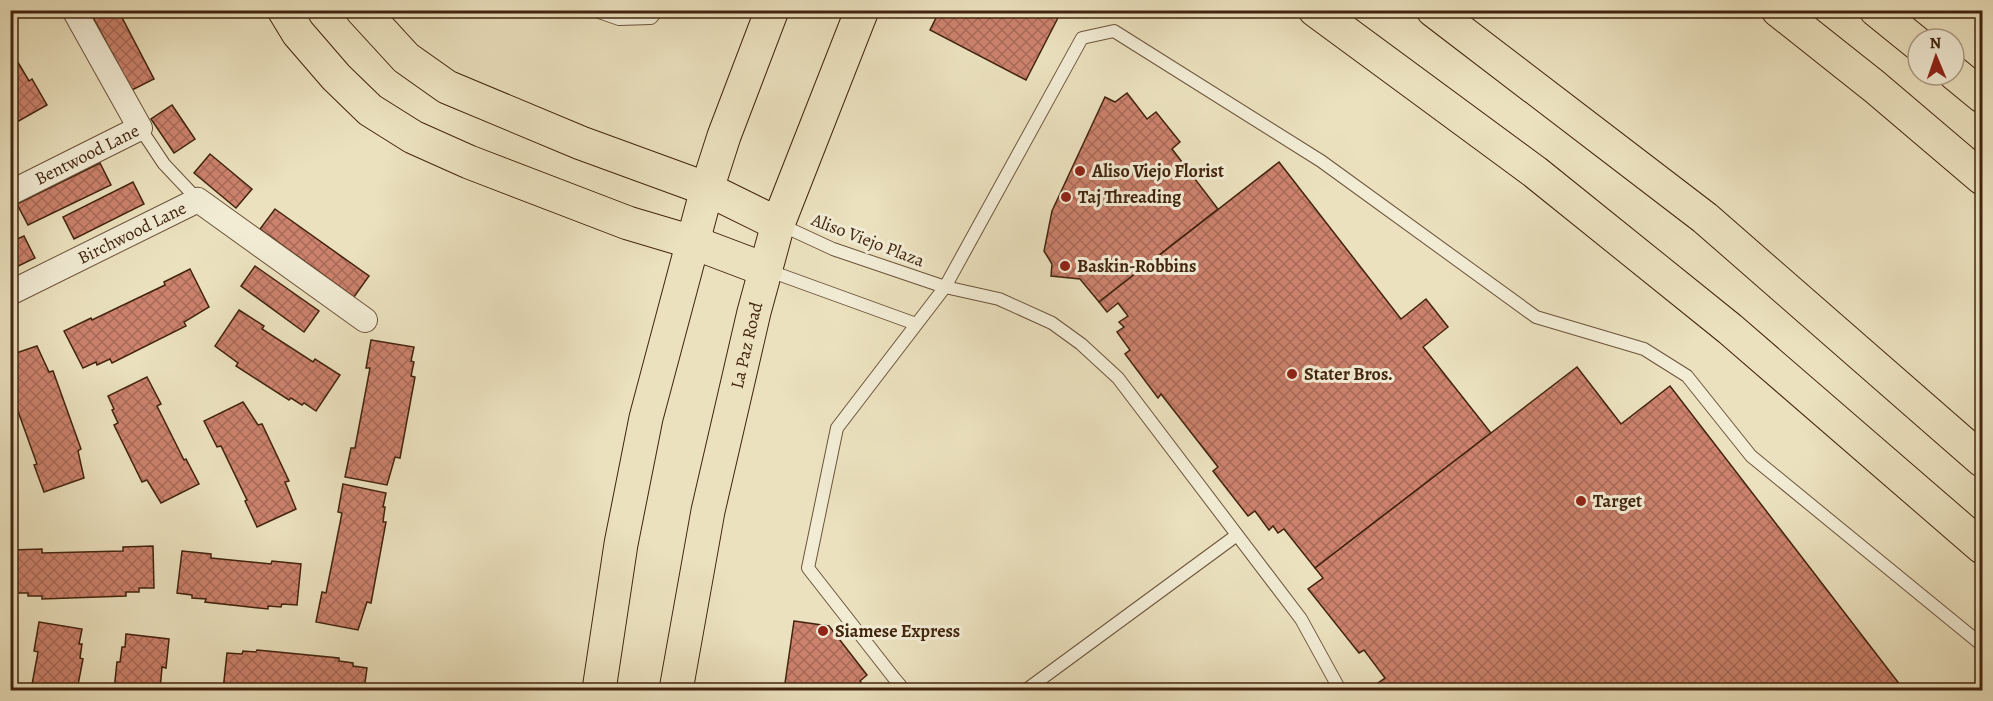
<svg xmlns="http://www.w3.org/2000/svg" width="1993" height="701" viewBox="0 0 1993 701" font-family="Alegreya,serif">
	<defs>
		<pattern id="building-cross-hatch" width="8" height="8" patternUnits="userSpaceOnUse" patternTransform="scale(1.5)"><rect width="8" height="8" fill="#cc826d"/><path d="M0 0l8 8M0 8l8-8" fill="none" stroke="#a76a58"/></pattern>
	</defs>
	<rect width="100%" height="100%" fill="#ebe1be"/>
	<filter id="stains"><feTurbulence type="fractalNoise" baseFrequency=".00333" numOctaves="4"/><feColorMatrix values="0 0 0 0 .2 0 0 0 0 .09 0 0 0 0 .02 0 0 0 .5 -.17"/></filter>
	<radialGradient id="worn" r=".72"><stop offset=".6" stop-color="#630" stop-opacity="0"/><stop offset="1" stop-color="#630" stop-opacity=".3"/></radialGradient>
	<g fill="url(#building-cross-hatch)" stroke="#42240e" stroke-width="1.5">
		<polygon points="89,10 118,10 154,79 132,90"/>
		<polygon points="940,10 1062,10 1026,80 930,30"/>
		<polygon points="10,49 29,81 32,79 47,105 10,126"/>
		<polygon points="1127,93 1147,119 1156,112 1180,142 1172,149 1218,209 1099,302 1080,279 1051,276 1052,264 1044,251 1052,211 1105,97 1115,102"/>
		<polygon points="172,105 195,139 174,153 151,119"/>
		<polygon points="210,154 252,189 236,208 194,173"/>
		<polygon points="1279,162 1401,319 1426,299 1448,327 1423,347 1491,433 1315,568 1284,529 1278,533 1273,526 1269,530 1255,511 1248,516 1213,471 1218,467 1161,394 1158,398 1125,354 1130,350 1117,332 1124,327 1119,322 1128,316 1118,303 1107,312 1099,302"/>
		<polygon points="100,163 111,185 28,225 17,204"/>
		<polygon points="133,182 144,204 74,239 63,217"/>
		<polygon points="275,209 369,276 354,297 260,229"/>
		<polygon points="24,236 35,258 10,270 10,242"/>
		<polygon points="255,266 319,311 304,332 241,286"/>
		<polygon points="190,269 209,307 184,322 186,326 112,363 110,359 97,365 96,362 83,368 64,331 91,318 92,320 165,285 164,282"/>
		<polygon points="239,310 264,326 262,329 313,362 315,359 340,375 316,411 304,403 302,405 291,398 289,400 236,366 238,363 215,346"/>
		<polygon points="371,340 414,347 411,361 414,362 411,376 415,377 400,458 395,457 387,485 345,477 351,448 355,448 370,368 366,368"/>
		<polygon points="37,346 49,372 53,371 81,449 78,451 84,478 44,492 34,465 37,464 10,389 10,355"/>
		<polygon points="1577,367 1621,424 1670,386 1904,690 1380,690 1375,685 1385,678 1364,650 1359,653 1308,589 1323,578 1315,568"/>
		<polygon points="147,377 161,404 157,406 184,460 186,459 199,484 161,503 147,480 142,482 114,425 118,423 112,410 114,409 108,396"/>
		<polygon points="243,402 258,425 262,424 289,481 285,482 296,509 257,527 245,501 247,500 221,446 217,447 204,421"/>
		<polygon points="343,484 386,493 383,507 385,507 383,522 386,522 371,603 367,602 358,630 316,622 322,592 326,593 342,513 338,512"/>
		<polygon points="153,546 154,588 139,588 139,592 126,592 126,596 42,599 42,596 28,596 28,593 13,593 12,550 42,549 42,553 123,551 123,547"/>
		<polygon points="182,551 211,554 211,558 271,564 272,561 301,564 297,605 282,604 281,607 268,606 268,609 205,602 206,599 192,598 192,595 177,593"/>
		<polygon points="794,621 829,626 867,675 860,681 867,690 784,690"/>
		<polygon points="39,622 82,629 79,644 82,644 80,658 83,659 77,690 31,690 38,652 34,651"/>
		<polygon points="126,634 169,639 166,668 162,667 160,690 114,690 117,662 120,662 122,647 125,647"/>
		<polygon points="257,650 339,658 339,661 353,663 353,666 367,668 364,690 223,690 227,653 242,654 243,651 256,652"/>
	</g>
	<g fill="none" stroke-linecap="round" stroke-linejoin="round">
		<g stroke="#6c533a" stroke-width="14">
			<g id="lane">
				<polyline points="593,10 619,19 651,18 658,10"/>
				<polyline points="140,128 164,164 198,200"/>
				<polyline points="779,224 833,249 945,287 999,299 1052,323 1081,344 1118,378 1301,619 1340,690"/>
				<polyline points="767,270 916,324"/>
				<polyline points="900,690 900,685 894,678 808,568 837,428 945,287 1082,38 1114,31 1321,161 1536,317 1644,349 1687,376 1751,456 1982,645"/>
				<polyline points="1026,690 1237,535"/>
			</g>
		</g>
		<g stroke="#6c533a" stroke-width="26">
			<g id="street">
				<path id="s1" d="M10,193l130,-65 -66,-118"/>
				<path id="s2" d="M10,293l188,-93 167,120"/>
			</g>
		</g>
		<g stroke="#42240e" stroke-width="35">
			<g id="primary">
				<polyline points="599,690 621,544 646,418 707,189 724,136 772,10"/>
				<path id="s3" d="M676,690l32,-179 46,-199 24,-88 84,-214"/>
			</g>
		</g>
		<g stroke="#42240e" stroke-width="35">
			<g id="highway">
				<polyline points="284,10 298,33 336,77 370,110 413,137 469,162 628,223 692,242 766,270"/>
				<polyline points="362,10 406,58 447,87 581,143 707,189 778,224"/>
				<polyline points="1315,10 1535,172 1730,329 1982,547"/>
				<polyline points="1433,10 1705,218 1982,460"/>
				<polyline points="1778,10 1875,87 1982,178"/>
				<polyline points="1876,10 1918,44"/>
				<polyline points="1954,73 1982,96"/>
			</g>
		</g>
		<use href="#lane" stroke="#f2ecd5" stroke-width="12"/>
		<use href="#street" stroke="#f2ecd5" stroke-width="24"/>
		<use href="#primary" stroke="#ebe1be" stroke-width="33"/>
		<use href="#highway" stroke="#ebe1be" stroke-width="33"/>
	</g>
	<g fill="#8f2418" stroke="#f2ecd5" stroke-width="2">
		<circle cx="1080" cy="171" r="6"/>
		<circle cx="1066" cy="197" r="6"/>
		<circle cx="1065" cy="266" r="6"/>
		<circle cx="1292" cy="374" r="6"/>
		<circle cx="1581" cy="501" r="6"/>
		<circle cx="823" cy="631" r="6"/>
	</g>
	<g text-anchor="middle" stroke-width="6" stroke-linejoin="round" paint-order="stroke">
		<g font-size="18" fill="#42240e" stroke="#f2ecd5">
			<text dy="6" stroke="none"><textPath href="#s1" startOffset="86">Bentwood Lane</textPath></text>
			<text dy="6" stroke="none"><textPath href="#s2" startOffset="136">Birchwood Lane</textPath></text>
			<text transform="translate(868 240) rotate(21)" y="6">Aliso Viejo Plaza</text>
			<text dy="6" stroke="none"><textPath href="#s3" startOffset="352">La Paz Road</textPath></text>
		</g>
		<g font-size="18" font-weight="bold" fill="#42240e" stroke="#f2ecd5" text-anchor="start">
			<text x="1092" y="177">Aliso Viejo Florist</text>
			<text x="1078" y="203">Taj Threading</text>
			<text x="1077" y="272">Baskin-Robbins</text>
			<text x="1304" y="380">Stater Bros.</text>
			<text x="1593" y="507">Target</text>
			<text x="835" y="637">Siamese Express</text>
		</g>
	</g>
	<rect width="1993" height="701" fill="none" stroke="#ebe1be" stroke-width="36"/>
	<rect x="12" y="12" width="1969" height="677" fill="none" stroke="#42240e" stroke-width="3"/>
	<rect x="18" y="18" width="1957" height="665" fill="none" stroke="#42240e" stroke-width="1.5"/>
	<g transform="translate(1936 57) rotate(358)"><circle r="28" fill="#f2ecd5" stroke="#ac9c85" stroke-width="1.5"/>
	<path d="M0-4.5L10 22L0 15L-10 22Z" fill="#8f2418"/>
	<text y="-9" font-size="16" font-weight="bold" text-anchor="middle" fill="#42240e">N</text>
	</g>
	<rect width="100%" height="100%" filter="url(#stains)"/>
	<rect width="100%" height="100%" fill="url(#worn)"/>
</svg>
